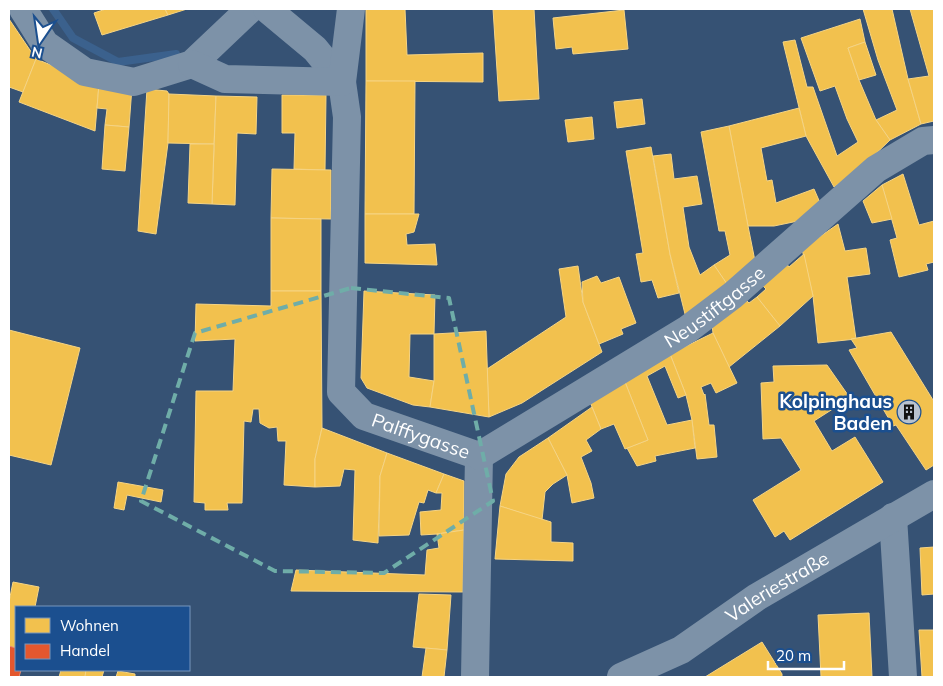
<svg xmlns="http://www.w3.org/2000/svg" width="943" height="686" viewBox="0 0 943 686" font-family="Mulish,sans-serif">
	<rect width="100%" height="100%" fill="#365274"/>
	<g fill="#f2c14e" stroke="#f6d483">
		<polygon points="106,9 165,9 168,15 102,35 94,13"/>
		<polygon points="165,9 187,9 168,15"/>
		<polygon points="366,9 405,9 407,55 483,53 483,82 366,81"/>
		<polygon points="493,9 534,9 539,99 499,101"/>
		<polygon points="863,9 892,9 908,79 921,124 890,140 876,120 897,110 878,60"/>
		<polygon points="910,9 934,9 934,121 921,124 908,79 929,76"/>
		<polygon points="624,10 628,49 573,54 572,47 556,49 553,18"/>
		<polygon points="9,19 36,59 23,92 9,87"/>
		<polygon points="860,19 865,42 848,48 859,80 876,120 890,140 860,169 834,187 806,136 783,42 795,40 807,87 813,87 837,156 858,142 847,119 835,86 820,91 801,38"/>
		<polygon points="865,42 876,75 859,80 848,48"/>
		<polygon points="36,59 99,84 95,131 19,102"/>
		<polygon points="366,81 415,81 414,214 365,214"/>
		<polygon points="99,84 132,87 129,127 105,125 107,109 97,108"/>
		<polygon points="147,89 167,91 169,94 168,143 156,234 138,231"/>
		<polygon points="169,94 216,96 214,144 168,143"/>
		<polygon points="282,95 326,95 325,170 294,169 295,133 282,133"/>
		<polygon points="216,96 257,97 256,134 237,133 235,205 212,204"/>
		<polygon points="642,99 645,124 617,128 614,102"/>
		<polygon points="799,108 806,136 761,148 767,181 772,180 776,203 814,189 821,205 798,221 774,226 748,226 729,126"/>
		<polygon points="592,117 594,139 568,142 565,120"/>
		<polygon points="105,125 129,127 125,171 102,169"/>
		<polygon points="729,126 748,226 755,261 727,284 714,265 730,255 725,231 719,231 701,132"/>
		<polygon points="190,144 214,144 212,204 188,203"/>
		<polygon points="651,147 670,254 679,293 658,298 652,280 641,282 636,254 643,253 626,151"/>
		<polygon points="671,154 674,179 697,176 702,204 683,207 689,247 700,275 714,265 727,284 686,318 670,254 653,156"/>
		<polygon points="272,169 331,170 331,219 271,218"/>
		<polygon points="903,174 919,225 934,221 934,262 926,264 928,270 899,277 890,240 897,238 882,185"/>
		<polygon points="882,185 892,219 872,223 863,201"/>
		<polygon points="365,214 419,214 414,232 406,234 407,245 435,244 437,265 365,263"/>
		<polygon points="271,218 321,219 321,291 271,291"/>
		<polygon points="838,224 845,251 866,248 870,274 847,277 856,339 818,343 813,296 802,249"/>
		<polygon points="804,254 813,296 780,326 757,297 766,289 761,284 786,263 789,267"/>
		<polygon points="578,266 583,302 602,352 522,403 489,417 487,369 566,317 559,269"/>
		<polygon points="597,276 601,283 619,277 636,323 621,329 623,334 599,344 583,302 582,282"/>
		<polygon points="271,291 321,291 322,428 315,459 315,487 284,485 286,441 278,441 277,427 269,428 260,423 259,409 253,409 251,422 244,421 242,503 227,503 228,510 205,510 205,503 194,502 196,391 233,391 235,339 195,341 196,304 271,306"/>
		<polygon points="364,291 435,295 434,334 410,334 409,377 434,381 430,407 413,405 367,388 361,378"/>
		<polygon points="757,297 780,326 729,367 713,333 712,325 745,299 749,303"/>
		<polygon points="9,330 80,348 51,465 9,455"/>
		<polygon points="486,331 489,417 430,407 434,381 434,334"/>
		<polygon points="891,332 933,400 934,399 934,465 926,470 896,425 893,426 849,350 857,348 851,339"/>
		<polygon points="713,333 737,383 716,393 711,383 701,387 704,395 705,394 709,425 714,425 717,457 697,459 692,420 686,395 670,354"/>
		<polygon points="670,354 686,395 678,398 665,366 647,376 667,425 692,420 695,448 655,456 656,461 637,466 627,448 648,440 625,382"/>
		<polygon points="827,365 850,398 814,421 832,451 855,437 883,482 790,540 784,531 775,537 753,500 801,470 781,438 763,439 761,383 774,382 773,366"/>
		<polygon points="625,382 648,440 625,449 614,424 601,429 588,397"/>
		<polygon points="592,407 601,429 586,440 592,451 581,457 591,483 594,498 572,503 567,475 548,438"/>
		<polygon points="322,428 387,453 380,476 378,543 353,540 355,470 344,469 340,486 315,487 315,459"/>
		<polygon points="548,438 567,475 553,484 545,492 542,520 500,506 506,474 519,457"/>
		<polygon points="387,453 444,474 436,493 428,490 424,503 419,502 409,535 379,536 380,476"/>
		<polygon points="444,474 464,481 464,530 437,534 421,535 420,512 441,510 442,493 436,493"/>
		<polygon points="118,482 163,490 161,502 127,495 124,510 114,508"/>
		<polygon points="500,506 551,522 551,542 573,543 573,561 495,559"/>
		<polygon points="464,530 463,592 291,591 296,570 425,575 427,550 439,548 437,534"/>
		<polygon points="934,547 934,594 922,595 920,548"/>
		<polygon points="13,582 39,587 35,607 16,607 16,648 9,646 9,602"/>
		<polygon points="419,594 451,595 447,650 413,647"/>
		<polygon points="869,613 872,677 821,677 818,615"/>
		<polygon points="919,630 934,630 934,677 922,677"/>
		<polygon points="762,642 782,674 782,677 705,677"/>
		<polygon points="426,648 447,650 444,677 422,677"/>
		<polygon points="61,670 86,670 85,677 59,677"/>
		<polygon points="86,670 104,670 102,677 85,677"/>
		<polygon points="118,671 135,674 135,677 116,677"/>
	</g>
	<polygon fill="#e4572e" stroke="#ec896d" points="9,646 16,648 16,670 21,670 19,677 9,677"/>
	<g fill="none" stroke-linecap="round" stroke-linejoin="round">
		<polyline stroke="#3b618d" stroke-width="8" points="53,9 73,38 118,62 176,54"/>
		<g stroke="#7d92a8" stroke-width="28">
			<polyline points="23,9 45,44 85,72 134,82 192,64 250,9"/>
			<path id="s1" d="M267,9l48,40 27,33 5,35 -6,275 23,24 115,40 -4,221"/>
			<polyline points="192,64 225,79 342,82 351,9"/>
			<path id="s2" d="M479,456l209,-127 45,-34 143,-126 47,-28 11,-1"/>
			<polyline points="893,517 903,677"/>
			<path id="s3" d="M621,677l60,-27 76,-53 177,-103"/>
		</g>
	</g>
	<path fill="none" stroke="#6fada8" stroke-width="4" stroke-dasharray="10 6" stroke-linejoin="round" d="M351,288l98,10 44,203 -109,72 -109,-2 -134,-70 54,-168z"/>
	<defs>
		<g id="building-disc" transform="scale(1.25)"><circle r="9.5" fill="#b9c2ce" stroke="#1b4f8f"/><path d="M-4-6H4V6H1V3H-1V6H-4ZM-2.5-4.3h1.7v1.8h-1.7ZM.8-4.3h1.7v1.8H.8ZM-2.5-1h1.7V.8h-1.7ZM.8-1h1.7V.8H.8Z" fill="#111"/></g>
	</defs>
	<g fill-rule="evenodd">
		<use href="#building-disc" x="909" y="412"/>
	</g>
	<g text-anchor="middle" stroke-width="5" stroke-linejoin="round" paint-order="stroke">
		<g font-size="19" fill="#fff" stroke="#1b4f8f">
			<text dy="7" stroke="none"><textPath href="#s2" startOffset="279">Neustiftgasse</textPath></text>
			<text dy="7" stroke="none"><textPath href="#s1" startOffset="509">Palffygasse</textPath></text>
			<text dy="7" stroke="none"><textPath href="#s3" startOffset="181">Valeriestraße</textPath></text>
		</g>
		<g font-size="19" font-weight="bold" fill="#fff" stroke="#1b4f8f" text-anchor="end">
			<text x="892" y="408">Kolpinghaus<tspan x="892" dy="22">Baden</tspan></text>
		</g>
	</g>
	<rect width="943" height="686" fill="none" stroke="#ffffff" stroke-width="20"/>
	<rect x="15" y="606" width="175" height="65" fill="#1b4f8f" stroke="#7695bc"/>
	<rect x="25" y="618" width="25" height="15" fill="#f2c14e" stroke="#7695bc"/>
	<text x="60" y="631" font-size="15" fill="#ffffff">Wohnen</text>
	<rect x="25" y="644" width="25" height="15" fill="#e4572e" stroke="#7695bc"/>
	<text x="60" y="656" font-size="15" fill="#ffffff">Handel</text>
	<g transform="translate(40 40) rotate(193)" stroke="#1b4f8f" stroke-width="4" paint-order="stroke">
	<path d="M0-4L9 19L0 12L-9 19Z" fill="#ffffff"/>
	<text y="-8" font-size="14" font-weight="bold" text-anchor="middle" fill="#ffffff">N</text>
	</g>
	<path d="M768 661v8h76v-8" fill="none" stroke="#ffffff" stroke-width="2.5"/>
	<text x="776" y="661" font-size="15" fill="#ffffff" stroke="#1b4f8f" stroke-width="4" paint-order="stroke">20 m</text>
</svg>
